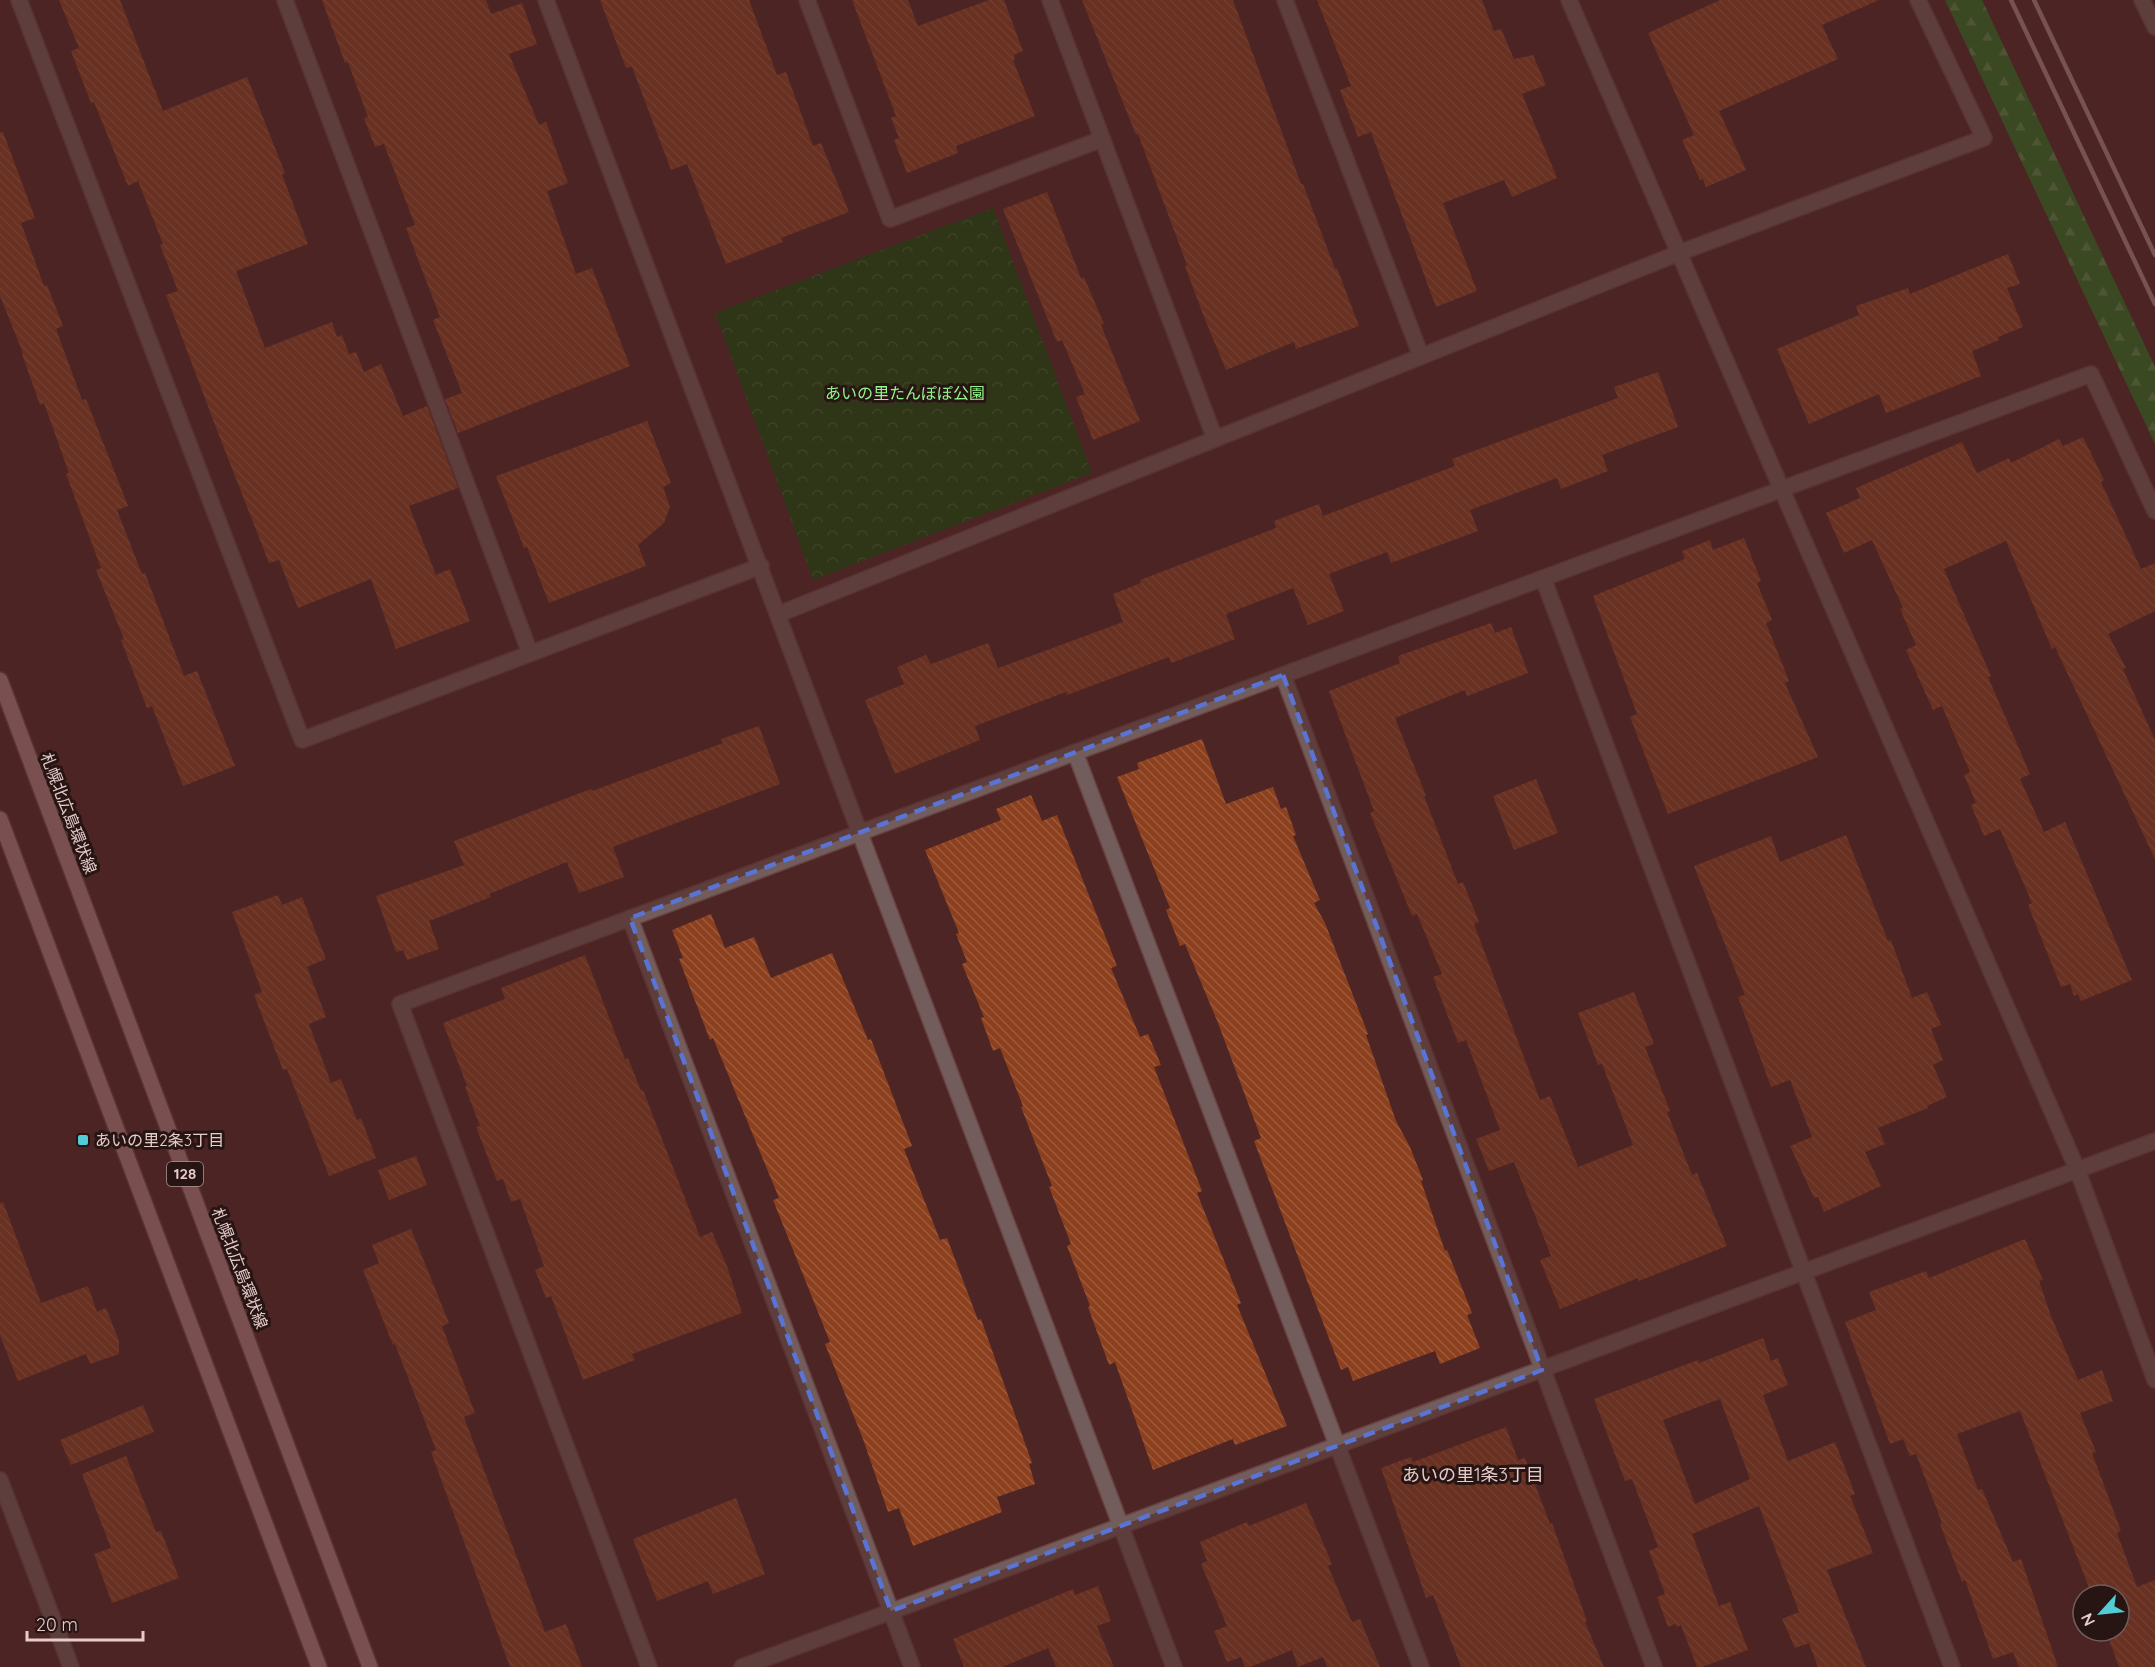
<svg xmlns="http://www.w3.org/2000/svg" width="2155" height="1667" viewBox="0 0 2155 1667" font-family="Quicksand,'Noto Sans JP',sans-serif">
	<defs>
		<pattern id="forest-firs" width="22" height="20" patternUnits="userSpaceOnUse" patternTransform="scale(1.5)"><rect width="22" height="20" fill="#267722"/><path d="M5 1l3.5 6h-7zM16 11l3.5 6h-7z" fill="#508f4b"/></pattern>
		<pattern id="park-crowns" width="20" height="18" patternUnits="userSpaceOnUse" patternTransform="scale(1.5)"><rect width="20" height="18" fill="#0d4c0a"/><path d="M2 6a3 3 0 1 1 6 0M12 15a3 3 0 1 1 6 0" fill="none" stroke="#30642c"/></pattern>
		<pattern id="building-back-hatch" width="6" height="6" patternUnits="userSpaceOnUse" patternTransform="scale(1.5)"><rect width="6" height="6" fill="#8c401e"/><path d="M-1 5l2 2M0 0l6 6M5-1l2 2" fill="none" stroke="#9c5a3d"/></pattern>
	</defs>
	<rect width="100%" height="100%" fill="#4d2524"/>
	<polygon fill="url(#forest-firs)" points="1945,0 1982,0 2155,367 2155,444"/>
	<polygon fill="url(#park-crowns)" points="993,208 1092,473 813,580 715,313"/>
	<g fill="url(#building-back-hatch)" fill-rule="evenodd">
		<polygon points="59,0 120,0 163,111 247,77 285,173 282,174 308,244 236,271 265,348 332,322 337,337 342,335 349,354 356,352 364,372 381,364 403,416 427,406 458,488 409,506 436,575 450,569 470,621 396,649 371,579 298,608 279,560 269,563 215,425 166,295 178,291 160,245 163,244 138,181 128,186 94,102 91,103 71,51 79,48"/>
		<polygon points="322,0 486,0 491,14 522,3 537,44 509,54 539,125 546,122 568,183 547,191 576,274 592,268 630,366 458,433 445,399 462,393 433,320 440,317 406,228 415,225 384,144 375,147 364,118 368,117 348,62 345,63"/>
		<polygon points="600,0 749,0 777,75 786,72 813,146 821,143 849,212 781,238 783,242 726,264 687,164 671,170 632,67 626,68"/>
		<polygon points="852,0 908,0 918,26 989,0 1004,0 1023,51 1014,55 1015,59 1013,60 1035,116 956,146 958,153 907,173 894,140 899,138 891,118 896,116"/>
		<polygon points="1082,0 1233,0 1301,184 1303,184 1335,269 1337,268 1359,326 1296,349 1294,342 1226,370 1204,317 1185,266 1187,265 1138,134 1136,135"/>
		<polygon points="1317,0 1482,0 1494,31 1501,29 1514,59 1533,55 1546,85 1522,94 1557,178 1512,197 1504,180 1443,203 1477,291 1436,307 1371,132 1358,137 1340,90 1351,86"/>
		<polygon points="1720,0 1879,0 1822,25 1838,59 1719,111 1746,170 1706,187 1703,179 1700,180 1682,140 1694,135 1648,33"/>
		<polygon points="0,132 3,132 35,218 21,223 44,286 47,285 63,326 56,329 82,400 86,399 128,506 117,510 142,574 145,573 184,676 197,671 235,766 183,786 152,706 147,708 121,640 124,639 96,570 101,568 66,474 69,473 44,403 40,405 22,354 23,353 0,296"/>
		<polygon points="1047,192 1081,278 1084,277 1104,324 1101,325 1140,421 1093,440 1076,397 1085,394 1062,340 1057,342 1003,209"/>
		<polygon points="2008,254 2020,284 2007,288 2023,327 1998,337 1999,340 1972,351 1981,376 1886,413 1879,394 1809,424 1777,349 1859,315 1856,306 1908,288 1910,294"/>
		<polygon points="1658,372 1678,427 1602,455 1608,471 1561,489 1557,478 1470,510 1478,531 1391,563 1387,552 1329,574 1344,611 1308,625 1293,588 1226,614 1235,639 1171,663 1169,657 1067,695 1066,692 975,726 980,740 895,774 865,700 904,684 897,667 926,655 931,664 988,643 998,668 1123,622 1113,594 1141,583 1140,580 1276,528 1274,521 1319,504 1323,516 1455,466 1452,459 1618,398 1614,387"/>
		<polygon points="647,421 671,483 663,487 670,507 664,523 638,545 646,566 549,603 527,547 524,548 496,476"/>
		<polygon points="2083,437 2104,480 2101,482 2141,569 2155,563 2155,611 2108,634 2126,668 2123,669 2155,740 2155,859 2055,647 2052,649 2006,541 1944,569 1991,676 1988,677 2030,774 2020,779 2044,832 2065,822 2132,980 2081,1001 2078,994 2074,996 2070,984 2061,987 2028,905 2032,903 2000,829 1984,836 1971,805 1976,803 1964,775 1970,772 1942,706 1933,710 1906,650 1916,645 1900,609 1903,608 1872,540 1844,553 1826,513 1860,498 1856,488 1962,442 1977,473 2009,458 2011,463 2059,439 2063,446"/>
		<polygon points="1744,538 1761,581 1757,583 1772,620 1766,623 1789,681 1785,683 1818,757 1668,814 1630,717 1637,714 1593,596 1685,559 1682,551 1710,540 1713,550"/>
		<polygon points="1491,623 1495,633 1511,627 1528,673 1467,696 1465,690 1395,718 1426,796 1424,796 1458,884 1463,882 1479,922 1474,924 1540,1100 1550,1096 1578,1167 1633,1145 1602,1064 1598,1065 1578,1013 1634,992 1654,1044 1645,1047 1670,1111 1667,1112 1692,1175 1697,1173 1727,1246 1639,1281 1638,1278 1560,1309 1540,1260 1551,1256 1514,1162 1489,1171 1476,1139 1500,1130 1466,1040 1458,1043 1433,977 1442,974 1417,914 1412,916 1370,813 1374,811 1329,691 1400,663 1398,656"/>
		<polygon points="759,726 780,784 613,847 624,877 579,893 567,862 489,894 491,897 429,921 439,949 407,960 403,950 396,952 376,896 464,865 454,841 591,789 592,791 723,743 721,739"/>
		<polygon points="1202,739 1226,804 1273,787 1281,809 1286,807 1296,835 1293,836 1320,900 1314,903 1325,923 1368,1034 1366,1035 1396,1121 1410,1147 1423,1180 1421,1181 1445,1251 1447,1250 1472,1313 1467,1315 1480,1348 1440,1364 1435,1351 1353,1381 1348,1367 1341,1370 1254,1141 1261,1138 1218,1023 1185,944 1180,946 1166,910 1170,908 1117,777 1139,769 1137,763"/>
		<polygon points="1536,779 1558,833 1514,850 1493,796"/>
		<polygon points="1031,795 1042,821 1057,815 1117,966 1111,968 1140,1037 1148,1034 1161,1065 1154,1067 1202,1191 1197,1193 1241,1303 1237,1305 1287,1426 1235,1445 1233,1439 1153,1470 1115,1362 1109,1365 1088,1307 1090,1306 1067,1246 1071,1244 1049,1187 1052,1186 1021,1107 1023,1106 1000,1048 993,1051 981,1018 984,1017 962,964 967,962 956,934 959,933 925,850 1001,820 996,809"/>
		<polygon points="1846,835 1888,941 1891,940 1912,998 1927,992 1941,1025 1931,1029 1943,1060 1933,1065 1947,1097 1927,1106 1928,1108 1878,1128 1885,1144 1865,1152 1881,1186 1824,1212 1818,1197 1814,1198 1790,1146 1812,1137 1790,1080 1771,1087 1738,997 1745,995 1694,866 1771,836 1780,862"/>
		<polygon points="278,895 282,905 302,897 326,959 307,967 326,1017 309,1024 331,1083 341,1079 357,1120 361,1118 376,1158 329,1176 287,1069 283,1070 254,995 262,992 232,912"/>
		<polygon points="711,914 725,948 754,937 771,978 832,953 868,1040 871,1039 912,1146 904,1149 940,1240 947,1238 978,1320 981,1319 1032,1463 1029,1464 1035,1484 997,1497 1002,1512 913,1546 899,1508 888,1512 863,1439 825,1344 830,1342 773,1200 779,1198 713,1038 710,1040 679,959 683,958 672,930"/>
		<polygon points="585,955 625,1059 628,1058 641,1091 643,1090 700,1237 712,1232 727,1266 742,1313 632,1354 635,1360 583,1380 551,1296 546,1298 535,1270 544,1266 520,1199 511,1202 503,1179 497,1181 476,1127 480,1126 465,1087 467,1086 443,1023 505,999 501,988"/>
		<polygon points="416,1156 427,1185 389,1200 378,1170"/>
		<polygon points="3,1202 41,1303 88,1286 97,1312 106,1308 119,1341 119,1354 90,1364 86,1354 18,1381 0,1335 0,1203"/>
		<polygon points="411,1229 449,1323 442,1326 475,1413 464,1417 545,1632 566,1624 582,1667 510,1667 431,1452 436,1450 395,1344 393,1345 363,1270 379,1263 372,1245"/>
		<polygon points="2025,1239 2043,1280 2039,1281 2051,1316 2078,1380 2102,1370 2113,1401 2080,1413 2096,1452 2092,1453 2121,1531 2117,1533 2137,1587 2155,1580 2155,1667 2119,1667 2106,1631 2119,1631 2119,1595 2092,1595 2020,1411 1957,1434 1978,1490 1982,1489 2013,1562 2021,1559 2058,1667 2019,1667 2013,1652 1993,1659 1965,1580 1962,1582 1940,1524 1942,1523 1916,1454 1910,1456 1903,1439 1890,1444 1845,1322 1876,1310 1869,1292 1926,1271 1929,1278"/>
		<path d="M1763,1338l8,23 7,-3 10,27 -25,10 25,66 47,-19 20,52 -5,2 23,57 -46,17 39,97h-48l-9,-24 -14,5 -13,-29 17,-7 -40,-106 -67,28 27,72 11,-4 18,48 -46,17h-5l-16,-42 -4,2 -2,-3 -7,3 -11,-30 8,-3 -16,-43 9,-4 -26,-68 -7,2 -31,-82 104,-39 1,3zM1720,1399l30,80 -55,25 -32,-84z"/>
		<polygon points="143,1405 154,1432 71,1465 60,1440"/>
		<polygon points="1506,1427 1518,1460 1525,1458 1550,1524 1552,1523 1587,1621 1585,1622 1604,1667 1461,1667 1433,1595 1426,1598 1381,1468 1411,1457 1413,1462"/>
		<polygon points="126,1456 156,1532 161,1531 179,1578 112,1603 94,1554 111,1548 82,1474"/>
		<polygon points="736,1498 765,1574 713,1594 708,1581 657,1601 633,1539"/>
		<polygon points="1306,1503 1332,1564 1328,1566 1352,1622 1360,1619 1380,1667 1327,1667 1323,1657 1298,1667 1292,1650 1250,1667 1245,1667 1241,1657 1227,1662 1214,1631 1227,1626 1201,1564 1207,1561 1200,1542 1247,1522 1249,1526"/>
		<polygon points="1098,1586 1111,1621 1097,1626 1114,1667 1056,1667 1048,1648 1002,1667 964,1667 953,1639 1073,1589 1075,1595"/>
	</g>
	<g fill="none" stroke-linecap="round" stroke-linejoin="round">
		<g stroke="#694342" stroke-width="18">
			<g id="minor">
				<polyline points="19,0 302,740 761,566"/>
				<polyline points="285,0 530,653"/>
				<polyline points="546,0 1174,1667"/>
				<polyline points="807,0 890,219 1102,139"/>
				<polyline points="1050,0 1215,439"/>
				<polyline points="1285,0 1421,356"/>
				<polyline points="2142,0 2155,27"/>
				<polyline points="1543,578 1952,1667"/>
				<polyline points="779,614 1679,253 1984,138 1918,0"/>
				<polyline points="1283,675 1654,1667"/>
				<polyline points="1075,752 1421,1667"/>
				<polyline points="630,918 912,1667"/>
				<polyline points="0,1480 71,1667"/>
				<polyline points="649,1667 400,1004 2091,374 2155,511"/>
				<polyline points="742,1667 2155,1141"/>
			</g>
		</g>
		<g stroke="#694342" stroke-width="18">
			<polyline id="tertiary" points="1569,0 2077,1169 2155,1380"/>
		</g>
		<g stroke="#694342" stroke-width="18">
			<g id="primary">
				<polyline points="0,680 370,1667"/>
				<polyline points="0,819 319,1667"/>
			</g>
		</g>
		<use href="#minor" stroke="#725d5c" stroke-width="15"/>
		<use href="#tertiary" stroke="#725d5c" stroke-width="15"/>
		<use href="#primary" stroke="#b08684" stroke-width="15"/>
		<g stroke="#ab8b8a" stroke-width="4.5">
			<polyline points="2011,0 2155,304"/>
			<polyline points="2034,0 2155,255"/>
		</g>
	</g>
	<path d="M0 0H2155V1667H0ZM1283,675l259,695 -651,241 -261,-693z" fill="#4d2524" fill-opacity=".55" fill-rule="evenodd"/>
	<path fill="none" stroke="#5974d4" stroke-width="4.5" stroke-dasharray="12 8" stroke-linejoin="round" d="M1283,675l259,695 -651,241 -261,-693z"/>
	<rect fill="#52ccd5" stroke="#271514" stroke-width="2" x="77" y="1134" width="12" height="12" rx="3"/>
	<g text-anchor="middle" stroke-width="6" stroke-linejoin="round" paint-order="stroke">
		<rect fill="#271514" stroke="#ad9493" stroke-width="1.5" x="167" y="1162" width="36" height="24" rx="4.5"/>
		<g font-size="15" font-weight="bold" fill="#e6cbca">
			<text x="185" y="1179">128</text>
		</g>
		<g font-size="16" fill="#92f689" stroke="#271514">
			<text x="905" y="399">あいの里たんぽぽ公園</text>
		</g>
		<g font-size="16" fill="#e6cbca" stroke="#271514">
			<text transform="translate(69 813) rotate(69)" y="6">札幌北広島環状線</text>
			<text transform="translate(240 1268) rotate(69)" y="6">札幌北広島環状線</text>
		</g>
		<g font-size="16" fill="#e6cbca" stroke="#271514" text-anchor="start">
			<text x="95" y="1146">あいの里2条3丁目</text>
		</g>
		<g font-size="18" fill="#e6cbca" stroke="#271514">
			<text x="1473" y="1481">あいの里1条3丁目</text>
		</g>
	</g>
	<g transform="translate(2101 1613) rotate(243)"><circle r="28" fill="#271514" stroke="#735e5d" stroke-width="1.5"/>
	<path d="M0-4.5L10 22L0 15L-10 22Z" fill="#52ccd5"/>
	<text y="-9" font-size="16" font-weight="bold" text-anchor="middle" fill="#e6cbca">N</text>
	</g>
	<path d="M27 1631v9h116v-9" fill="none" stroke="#e6cbca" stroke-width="3"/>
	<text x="36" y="1631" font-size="18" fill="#e6cbca" stroke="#271514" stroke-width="4.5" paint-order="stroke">20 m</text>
</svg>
